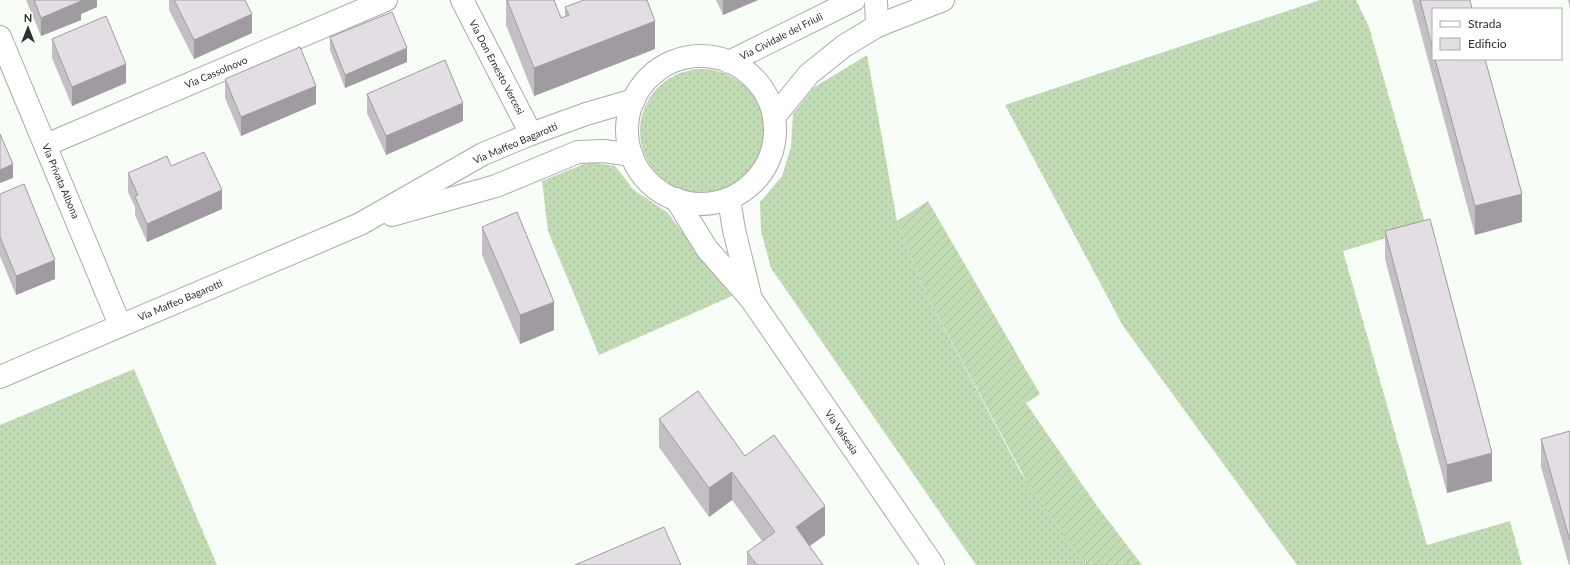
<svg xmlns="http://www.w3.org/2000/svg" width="1570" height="565" viewBox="0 0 1570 565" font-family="Lato,sans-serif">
	<defs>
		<pattern id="grass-dots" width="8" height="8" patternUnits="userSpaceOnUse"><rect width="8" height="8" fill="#c1dcb5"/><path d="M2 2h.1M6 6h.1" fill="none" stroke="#a6bd9c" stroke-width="1.8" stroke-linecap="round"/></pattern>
		<pattern id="garden-furrows" width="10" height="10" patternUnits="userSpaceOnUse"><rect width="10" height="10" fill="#c1dcb5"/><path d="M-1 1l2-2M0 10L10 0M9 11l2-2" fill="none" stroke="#a6bd9c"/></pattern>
	</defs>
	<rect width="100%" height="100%" fill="#f9fdf7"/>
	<g fill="url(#grass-dots)">
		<polygon points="1320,0 1356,0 1369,27 1426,226 1343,251 1427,545 1510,521 1522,565 1297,565 1123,326 1005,105"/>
		<polygon points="867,55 897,221 927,296 1021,473 1085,565 976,565 771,268 761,231 760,202 782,176 791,147 793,114 813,88"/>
		<circle cx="702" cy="131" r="62"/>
		<polygon points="589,162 615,166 634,190 667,212 732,296 599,355 548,231 542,181"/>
		<polygon points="134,369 217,565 0,565 0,425"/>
	</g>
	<polygon fill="url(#garden-furrows)" points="928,201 1040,394 1026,403 1097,506 1142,565 1085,565 1027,482 927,296 897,221"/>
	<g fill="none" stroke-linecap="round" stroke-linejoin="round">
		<g stroke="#a8aca6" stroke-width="24">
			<g id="minor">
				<polyline points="462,0 531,134"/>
				<polyline points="876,0 877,26"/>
				<polyline points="0,37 120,325"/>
				<polyline points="46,145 386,0"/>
				<polyline points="676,199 707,249 751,299 933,565"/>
				<polyline points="729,199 734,230 750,295"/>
			</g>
		</g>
		<g stroke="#a8aca6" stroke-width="24">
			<g id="tertiary">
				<circle cx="701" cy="130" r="74"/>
				<polyline points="729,62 854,0"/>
				<polyline points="774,117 809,74 844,46 877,26 943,0"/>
				<polyline points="392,215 496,186 578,152 604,151 632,155"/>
				<polyline points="0,377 360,224 483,154 531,134 586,114 634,100"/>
			</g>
		</g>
		<use href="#minor" stroke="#fff" stroke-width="22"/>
		<use href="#tertiary" stroke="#fff" stroke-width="22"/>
	</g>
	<g fill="#c3bfc4">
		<polygon points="26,0 97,0 97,7 81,14 81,20 41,36"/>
		<polygon points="169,0 245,0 252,33 194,59 169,10"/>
		<polygon points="506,0 554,0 561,18 565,17 565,7 655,49 534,96 506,25"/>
		<polygon points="716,0 758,0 723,15"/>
		<polygon points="1412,0 1470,0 1433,9 1433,59 1485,59 1522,222 1475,235"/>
		<polygon points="1568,0 1570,0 1570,9"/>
		<polygon points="330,37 407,62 345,88 330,50"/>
		<polygon points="52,39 126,83 72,106 52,58"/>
		<polygon points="225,79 316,104 241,136 225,98"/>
		<polygon points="367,94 463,121 386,155 367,113"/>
		<polygon points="171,166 222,209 147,242 135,215 135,207 128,192 128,173"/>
		<polygon points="0,194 55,279 16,295 0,256"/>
		<polygon points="482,227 554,330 520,344 482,255"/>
		<polygon points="1385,231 1492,481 1447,493 1385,259"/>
		<polygon points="659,419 745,456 825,535 810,546 823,565 747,565 747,552 762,541 732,500 709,517 659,447"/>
		<polygon points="1570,431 1570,565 1569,565 1541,467 1541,439"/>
	</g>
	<g fill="#9f9ba0">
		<polygon points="79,0 97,0 97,7 81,14 81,20 41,36 41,18"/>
		<polygon points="723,0 758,0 723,15"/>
		<polygon points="252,14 252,33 194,59 194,40"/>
		<polygon points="655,21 655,49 534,96 534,68"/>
		<polygon points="407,48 407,62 345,88 345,75"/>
		<polygon points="126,64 126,83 72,106 72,87"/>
		<polygon points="316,86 316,104 241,136 241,117"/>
		<polygon points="463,103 463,121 386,155 386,136"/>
		<polygon points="13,164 13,178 0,183 0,170"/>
		<polygon points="222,190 222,209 147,242 147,224"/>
		<polygon points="1522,194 1522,222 1475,235 1475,206"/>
		<polygon points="55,260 55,279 16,295 16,276"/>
		<polygon points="554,302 554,330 520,344 520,315"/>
		<polygon points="1492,453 1492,481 1447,493 1447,465"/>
		<polygon points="732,472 732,500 709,517 709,488"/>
		<polygon points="825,506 825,535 796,555 796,527"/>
	</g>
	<g fill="#e3dee4" stroke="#9f9ba0">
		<polygon points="34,0 80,0 81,1 41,18"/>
		<polygon points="174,0 245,0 252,14 194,40"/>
		<polygon points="507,0 554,0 561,18 569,15 565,7 584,0 647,0 655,21 534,68"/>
		<polygon points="1420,0 1470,0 1472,9 1433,9 1433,50"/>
		<polygon points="392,12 407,48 345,75 330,37"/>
		<polygon points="106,16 126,64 72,87 52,39"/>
		<polygon points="300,47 316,86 241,117 225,79"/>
		<polygon points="1435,59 1485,59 1522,194 1475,206"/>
		<polygon points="445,60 463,103 386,136 367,94"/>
		<polygon points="0,134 13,164 0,170"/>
		<polygon points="204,152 222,190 147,224 135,197 138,195 128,173 167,156 171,166"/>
		<polygon points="24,184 55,260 16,276 0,237 0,194"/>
		<polygon points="517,212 554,302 520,315 482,227"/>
		<polygon points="1430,219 1492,453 1447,465 1385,231"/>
		<polygon points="698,391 745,456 774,435 825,506 796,527 823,565 757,565 747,552 775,532 732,472 709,488 659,419"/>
		<polygon points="1570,431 1570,541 1541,439"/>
		<polygon points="664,527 681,565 575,565"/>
	</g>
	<g text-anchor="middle" stroke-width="4" stroke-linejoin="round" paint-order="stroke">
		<g font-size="10" fill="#2e302d" stroke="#fff">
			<text transform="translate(781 36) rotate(-27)" y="4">Via Cividale del Friuli</text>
			<text transform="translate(497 67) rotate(62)" y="4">Via Don Ernesto Vercesi</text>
			<text transform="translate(216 72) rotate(-23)" y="4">Via Cassolnovo</text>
			<text transform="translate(515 143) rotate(-23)" y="4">Via Maffeo Bagarotti</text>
			<text transform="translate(61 181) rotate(67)" y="4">Via Privata Albona</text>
			<text transform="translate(180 300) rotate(-23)" y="4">Via Maffeo Bagarotti</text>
			<text transform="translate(842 432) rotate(56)" y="4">Via Valsesia</text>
		</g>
	</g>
	<rect x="1432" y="8" width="130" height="52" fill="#ffffff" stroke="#abacab"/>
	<rect x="1440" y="21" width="20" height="6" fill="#ffffff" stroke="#abacab"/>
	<text x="1468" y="28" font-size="12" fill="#2e302d">Strada</text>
	<rect x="1440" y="38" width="20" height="12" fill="#e3dee4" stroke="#abacab"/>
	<text x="1468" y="48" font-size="12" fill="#2e302d">Edificio</text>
	<g transform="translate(28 28)" stroke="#ffffff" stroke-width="3" paint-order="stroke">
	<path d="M0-3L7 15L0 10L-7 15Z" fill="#2e302d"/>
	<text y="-6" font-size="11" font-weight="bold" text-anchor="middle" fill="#2e302d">N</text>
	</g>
</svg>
